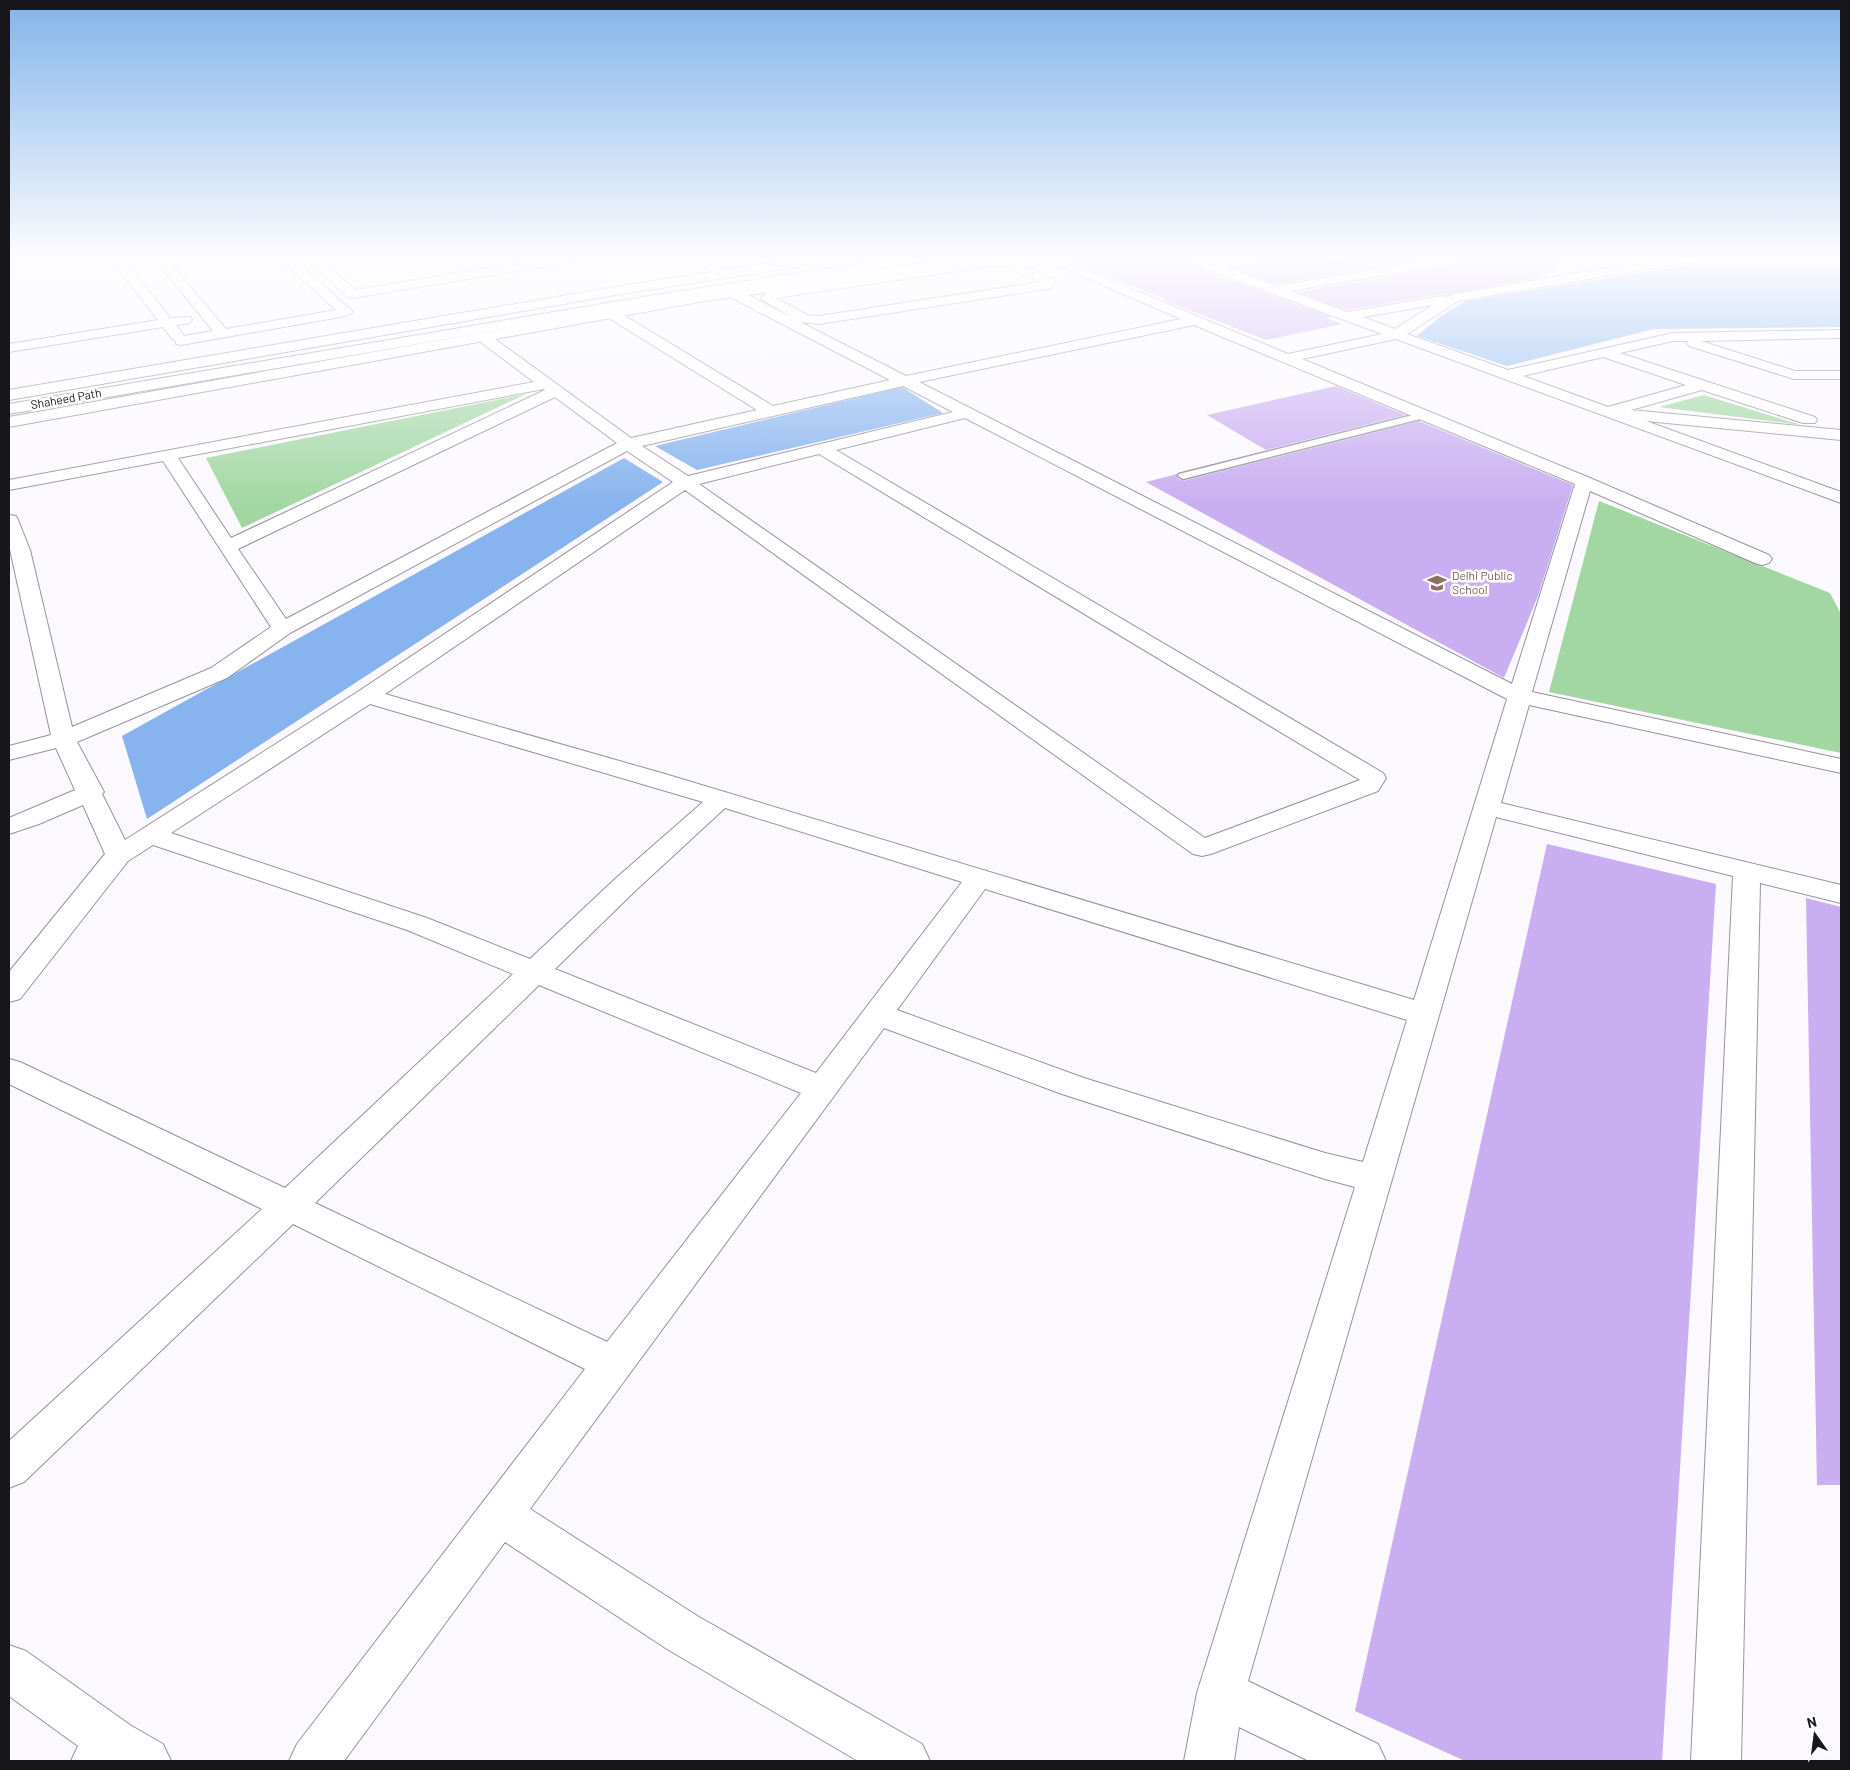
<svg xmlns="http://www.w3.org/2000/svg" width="1850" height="1770" viewBox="0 0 1850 1770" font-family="Barlow,sans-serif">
	<rect width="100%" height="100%" fill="#fbf9fe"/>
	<g fill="#a2d7a3">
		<polygon points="526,394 242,528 206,458"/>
		<polygon points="1704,395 1801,425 1659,407"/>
		<polygon points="1599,501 1830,593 1841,614 1841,753 1549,692"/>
	</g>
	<g fill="#87b3ee">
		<polygon points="1690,265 1841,268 1841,327 1654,329 1507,366 1417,336 1441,316 1466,301"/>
		<polygon points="902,387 943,413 697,470 655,446"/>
		<polygon points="624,458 663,482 147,819 122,736"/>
	</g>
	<g fill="#c9aef1">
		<polygon points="1067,258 1181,258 1205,271 1332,317 1326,318 1342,324 1266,340 1163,300 1166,299 1089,269"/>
		<polygon points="1264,258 1326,258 1327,263 1355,258 1424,258 1277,284 1232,268 1256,264"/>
		<polygon points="1468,258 1556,258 1557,272 1535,276 1539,277 1446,295 1442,294 1348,310 1298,292 1460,264"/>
		<polygon points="1336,386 1405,415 1266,450 1207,415"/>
		<polygon points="1419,421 1573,485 1538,596 1504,678 1146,482 1177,474 1177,478 1183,481"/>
		<polygon points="1547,844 1716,884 1662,1761 1465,1761 1355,1711"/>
		<polygon points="1806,898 1841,907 1841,1485 1817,1485"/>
	</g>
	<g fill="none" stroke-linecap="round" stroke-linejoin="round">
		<g stroke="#96929c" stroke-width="3">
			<polygon id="service" points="1425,412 1428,413 1428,417 1183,479 1178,476 1179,474"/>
		</g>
		<g stroke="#96929c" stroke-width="2">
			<g id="minor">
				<polygon points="110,258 123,258 125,260 170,318 190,317 192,320 190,323 176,325 184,336 213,331 154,258 172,258 168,261 226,329 336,310 279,258 293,258 353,312 346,316 181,345 176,344 175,340 172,339 163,327 9,352 9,344 158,320"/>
				<polygon points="307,258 320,258 355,290 548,258 579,258 573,262 352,298 347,297"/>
				<polygon points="694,258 708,258 729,274 723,278 719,277"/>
				<path d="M992,258l22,3 39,18 2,3 -4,6 -4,1 -228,35 -19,-2 106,54 275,-57 -141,-61h17l231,96 94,-20 -176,-65 -23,-11h18l10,4 22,-4h29l-6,4 -31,5 52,19 160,-28h29l-6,4 -169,29 57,21 94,-16 4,1 8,-3 212,-36h175v8l-157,-3 -226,38 -51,33 101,36 165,-37 168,-3v8l-140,3 94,30h46v8h-47l-105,-33 -2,-3 1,-2h-15l-53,12 195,64 2,3 -2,3h-12l-101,-33 -71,20 210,20v10l-195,-19 195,71v11l-445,-164 -94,20 288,119 179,77 3,4 -3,4 -7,2 -7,-2 -165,-72 -58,201 309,67v14l-312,-68 -28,98 340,82v18l-81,-20 -19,878h-50l42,-885 -237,-59 -248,864 130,63 8,17h-77l-70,-34 -5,34h-50l13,-68 158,-506 -30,-8 -263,-85 -178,-66 -354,481 169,108 223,127 8,17h-72l-191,-112 -162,-107 -161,219h-55l8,-17 288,-375 -292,-145 -269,258 -15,6v-47l253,-232 -253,-125v-25l11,3 265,126 228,-214 -106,-44 -254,-85 -25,16 -108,138 -11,3v-30l96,-118 -22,-49 -44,19 -30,10v-16l66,-28 -19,-42 -47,12v-14l42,-11 -42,-190v-30l7,1 2,4 12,30 42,177 139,-59 60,-41 -108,-166 -154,29v-10l525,-98 -56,-42 -2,-3 2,-3h10l143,104 126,-28 -150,-93 -2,-3 2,-3h10l156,95 117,-26 -160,-83 -1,-3 1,-3h10l53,27 -32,-19 6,-7 46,-6 -2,-3 6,-4 10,5zM992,266l15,1 33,15 -221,34 -12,-1 -31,-17zM1433,305l-38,24 -32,-12zM1194,325l381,159 -63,200 -593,-302zM1603,357l83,28 -78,22 -85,-31zM903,386l50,26 -265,64 -46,-30zM544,389l1,1 -314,148 -53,-80zM555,397l62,46 -331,176 -48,-70zM965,418l542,281 -93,301 -749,-226 -280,-80 300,-204 508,364 9,2 9,-2 167,-63 8,-13 -3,-5 -547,-323zM627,451l46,31 -314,209 -234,149 -23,-46 2,-2 -27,-50 150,-64 63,-45zM819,454l541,326 -155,58 -506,-354zM370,704l333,98 -88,77 -85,80 -103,-41 -256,-85zM725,808l237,74 -146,191 -261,-104 80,-78zM985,889l422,131 -44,142 -38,-9 -241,-75 -187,-68zM539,985l262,108 -194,249 -292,-139z"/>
				<polygon points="9,1645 26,1651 130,1725 163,1744 171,1761 71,1761 78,1746 9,1696"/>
			</g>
		</g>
		<g stroke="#96929c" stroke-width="2">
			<g id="tertiary">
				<polygon points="804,258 836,258 830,262 621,294 9,400 9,390 621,286"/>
				<polygon points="959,258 994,258 988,262 705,301 9,427 9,417 705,293"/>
			</g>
		</g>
		<g stroke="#96929c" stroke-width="2">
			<polygon id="trunk" points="896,258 928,258 922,262 649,304 9,414 9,404 649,296"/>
		</g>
		<use href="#service" fill="#fff" fill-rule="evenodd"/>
		<use href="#minor" fill="#fff" fill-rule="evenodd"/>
		<use href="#tertiary" fill="#fff" fill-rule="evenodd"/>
		<use href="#trunk" fill="#fff" fill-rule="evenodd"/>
	</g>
	<linearGradient id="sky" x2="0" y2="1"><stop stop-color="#81b4ea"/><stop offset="0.51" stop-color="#fdfcff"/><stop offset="1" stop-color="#fdfcff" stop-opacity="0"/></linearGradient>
	<rect width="1850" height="506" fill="url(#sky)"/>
	<defs>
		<g id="school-bare" transform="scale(1.5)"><path d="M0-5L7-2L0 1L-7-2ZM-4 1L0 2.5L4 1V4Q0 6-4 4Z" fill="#8d6e63" stroke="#fff" stroke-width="2.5" paint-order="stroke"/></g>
	</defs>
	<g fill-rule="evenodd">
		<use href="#school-bare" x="1437" y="583"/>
	</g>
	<g text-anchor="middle" stroke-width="5" stroke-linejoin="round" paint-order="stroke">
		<g font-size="12" fill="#17161a" stroke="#fff">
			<text transform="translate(66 399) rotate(-10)" y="4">Shaheed Path</text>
		</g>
		<g font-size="12" fill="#785e54" stroke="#fff" text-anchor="start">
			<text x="1452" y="580">Delhi Public<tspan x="1452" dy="14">School</tspan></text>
		</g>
	</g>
	<rect width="1850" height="1770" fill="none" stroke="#17161a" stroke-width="20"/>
	<g transform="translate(1815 1735) rotate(346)" stroke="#ffffff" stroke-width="4" paint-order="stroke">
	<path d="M0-4L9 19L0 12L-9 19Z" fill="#17161a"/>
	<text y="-8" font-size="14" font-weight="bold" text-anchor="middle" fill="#17161a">N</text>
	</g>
</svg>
